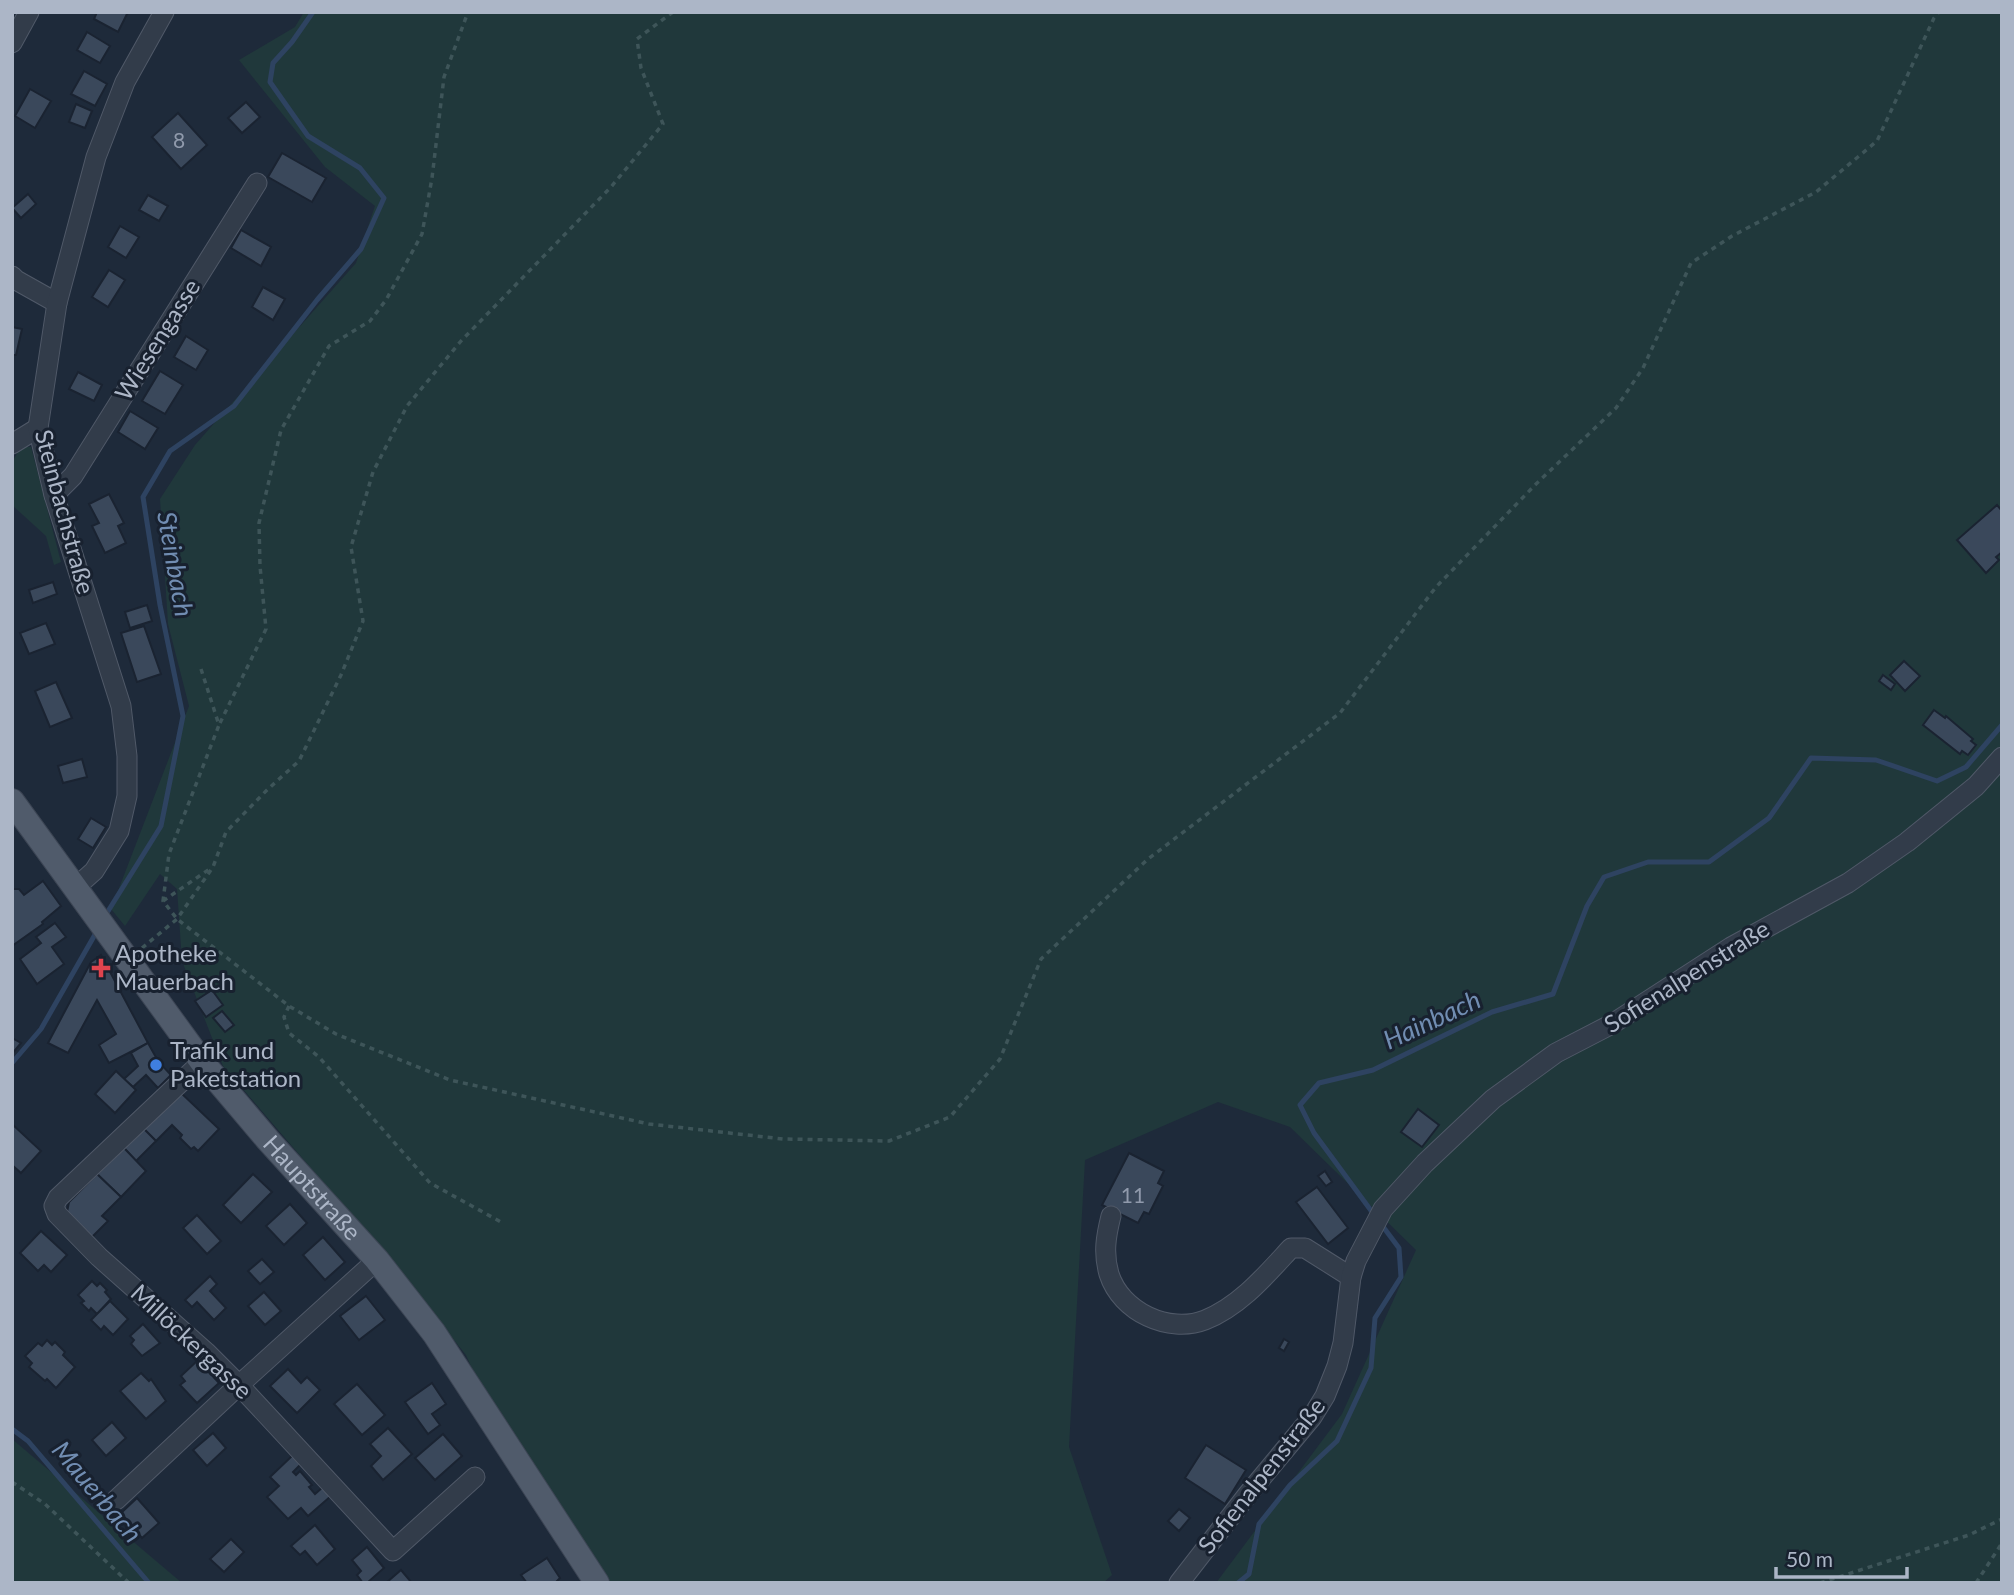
<svg xmlns="http://www.w3.org/2000/svg" width="2014" height="1595" viewBox="0 0 2014 1595" font-family="Lato,sans-serif">
	<rect width="100%" height="100%" fill="#1e2a3a"/>
	<g fill="#20383b">
		<polygon points="304,12 2002,12 2002,1583 1216,1583 1342,1414 1416,1250 1290,1127 1218,1102 1085,1160 1069,1447 1112,1575 1103,1583 610,1583 476,1378 466,1355 383,1252 223,1066 182,961 177,889 160,874 125,926 111,909 189,706 168,624 160,499 195,445 356,263 375,206 325,167 239,60 295,27"/>
		<polygon points="21,447 31,447 61,562 54,565 46,536 12,505 12,462"/>
		<polygon points="12,1439 182,1583 12,1583"/>
	</g>
	<g fill="none" stroke-linecap="round" stroke-linejoin="round">
		<g stroke="#2e4361" stroke-width="5">
			<polyline points="105,916 161,826 183,716 160,605 143,497 170,451 234,406 317,300 361,249 384,198 360,168 308,136 270,82 273,63 292,42 313,12"/>
			<polyline points="12,1063 41,1029 97,931"/>
			<polyline points="1375,1216 1314,1133 1300,1105 1319,1083 1373,1070 1492,1012 1553,994 1587,906 1604,877 1648,862 1709,862 1769,818 1811,758 1876,760 1937,781 1966,767 2002,725"/>
			<polyline points="12,1429 28,1441 149,1583"/>
			<polyline points="1238,1583 1249,1574 1259,1524 1290,1485 1337,1441 1371,1368 1375,1318 1401,1277 1399,1248 1381,1224"/>
		</g>
	</g>
	<g fill="#3a485b" stroke="#1a2331" stroke-width="2">
		<polygon points="97,12 128,12 118,32 94,19"/>
		<polygon points="87,32 110,46 100,63 77,50"/>
		<polygon points="84,71 107,84 95,106 71,94"/>
		<polygon points="30,89 51,101 35,128 15,116"/>
		<polygon points="246,102 260,117 242,133 228,118"/>
		<polygon points="76,104 92,111 85,128 69,122"/>
		<polygon points="178,113 207,145 181,169 152,137"/>
		<polygon points="282,153 326,178 312,202 268,177"/>
		<polygon points="28,194 36,204 21,218 12,208"/>
		<polygon points="148,195 168,206 159,221 139,210"/>
		<polygon points="120,226 139,237 126,258 108,247"/>
		<polygon points="241,230 271,247 261,266 231,248"/>
		<polygon points="109,270 125,280 108,307 92,297"/>
		<polygon points="263,287 285,299 273,320 252,307"/>
		<polygon points="12,327 22,329 16,355 12,355"/>
		<polygon points="186,336 208,350 196,370 174,357"/>
		<polygon points="160,371 183,385 165,414 142,401"/>
		<polygon points="78,372 102,385 94,401 69,389"/>
		<polygon points="130,411 158,428 145,449 118,432"/>
		<polygon points="109,494 124,523 118,526 126,543 105,553 92,526 99,523 89,504"/>
		<polygon points="1997,505 2002,511 2002,552 1996,557 1999,560 1986,573 1957,540"/>
		<polygon points="53,582 57,594 33,603 29,590"/>
		<polygon points="147,605 152,621 130,628 125,612"/>
		<polygon points="46,623 55,644 29,654 20,633"/>
		<polygon points="144,626 161,674 137,682 121,633"/>
		<polygon points="1904,661 1920,676 1905,691 1890,675"/>
		<polygon points="1883,675 1895,684 1891,690 1879,681"/>
		<polygon points="56,682 72,718 50,727 35,691"/>
		<polygon points="1934,710 1945,718 1946,716 1973,739 1971,741 1976,745 1968,755 1962,751 1960,754 1923,725"/>
		<polygon points="82,759 87,777 63,783 58,766"/>
		<polygon points="91,818 106,827 93,848 78,839"/>
		<polygon points="43,881 61,906 42,922 43,924 12,946 12,889 19,889 24,895"/>
		<polygon points="55,923 66,937 52,947 64,964 37,984 20,959 41,943 36,937"/>
		<polygon points="101,955 148,1043 109,1063 99,1045 116,1034 97,1000 68,1053 48,1043 91,962"/>
		<polygon points="212,990 223,1005 206,1017 195,1001"/>
		<polygon points="222,1011 234,1025 225,1032 213,1018"/>
		<polygon points="12,1038 21,1043 12,1054"/>
		<polygon points="148,1043 158,1061 171,1075 158,1088 146,1075 133,1087 124,1079 138,1066 131,1053"/>
		<polygon points="116,1071 136,1090 115,1113 95,1094"/>
		<polygon points="179,1091 219,1129 198,1151 194,1147 191,1149 180,1138 182,1135 172,1125 156,1141 143,1128"/>
		<polygon points="1418,1109 1439,1125 1422,1147 1401,1132"/>
		<polygon points="12,1124 41,1151 21,1173 12,1165"/>
		<polygon points="143,1128 156,1141 136,1161 124,1148"/>
		<polygon points="124,1148 146,1171 121,1197 97,1174"/>
		<polygon points="1129,1153 1164,1171 1158,1183 1163,1186 1149,1214 1144,1212 1138,1223 1102,1205"/>
		<polygon points="1325,1171 1332,1182 1326,1186 1318,1176"/>
		<polygon points="97,1174 121,1197 102,1216 108,1221 92,1237 67,1212 69,1202"/>
		<polygon points="253,1174 272,1192 241,1223 223,1205"/>
		<polygon points="1317,1187 1348,1228 1328,1244 1296,1202"/>
		<polygon points="290,1204 307,1223 284,1245 266,1226"/>
		<polygon points="197,1215 221,1241 207,1254 183,1228"/>
		<polygon points="41,1231 67,1255 51,1272 44,1265 38,1271 20,1253"/>
		<polygon points="323,1237 345,1262 325,1280 303,1255"/>
		<polygon points="262,1259 274,1272 260,1284 248,1271"/>
		<polygon points="210,1276 217,1284 210,1291 226,1308 214,1320 197,1302 192,1307 185,1300"/>
		<polygon points="92,1281 97,1286 100,1283 107,1290 105,1292 111,1299 97,1314 91,1308 89,1311 81,1303 84,1301 78,1295"/>
		<polygon points="264,1292 281,1311 265,1325 248,1306"/>
		<polygon points="366,1296 385,1320 359,1340 340,1316"/>
		<polygon points="110,1301 128,1319 113,1335 104,1326 101,1330 91,1320"/>
		<polygon points="143,1324 160,1343 142,1356 131,1344 134,1340 130,1336"/>
		<polygon points="1284,1339 1289,1342 1284,1351 1279,1348"/>
		<polygon points="47,1340 52,1345 55,1342 65,1352 63,1355 75,1367 56,1388 47,1379 45,1381 29,1367 32,1363 25,1356 38,1343 42,1346"/>
		<polygon points="198,1360 219,1383 197,1403 180,1385 185,1381 181,1376"/>
		<polygon points="288,1369 301,1383 307,1377 320,1390 297,1413 270,1386"/>
		<polygon points="141,1373 149,1381 151,1379 166,1401 146,1419 120,1391"/>
		<polygon points="432,1383 446,1404 432,1414 440,1425 428,1434 405,1402"/>
		<polygon points="357,1384 385,1415 362,1435 334,1404"/>
		<polygon points="112,1422 126,1438 106,1456 92,1440"/>
		<polygon points="388,1428 412,1454 383,1480 371,1466 381,1456 370,1444"/>
		<polygon points="213,1433 226,1448 207,1466 193,1450"/>
		<polygon points="443,1434 462,1456 435,1480 415,1458"/>
		<polygon points="1206,1445 1246,1470 1225,1504 1185,1478"/>
		<polygon points="293,1455 301,1464 293,1472 296,1475 300,1471 312,1485 309,1487 315,1494 323,1487 331,1496 308,1516 301,1508 288,1519 267,1497 279,1486 270,1477"/>
		<polygon points="137,1498 159,1523 142,1538 121,1513"/>
		<polygon points="1179,1509 1190,1518 1179,1531 1168,1521"/>
		<polygon points="315,1525 335,1549 317,1565 305,1551 300,1555 291,1546"/>
		<polygon points="231,1539 244,1552 224,1572 210,1559"/>
		<polygon points="367,1547 384,1568 367,1583 363,1583 357,1575 361,1571 352,1560"/>
		<polygon points="547,1558 560,1578 555,1583 527,1583 521,1575"/>
		<polygon points="401,1570 412,1583 386,1583"/>
	</g>
	<g fill="none" stroke-linecap="round" stroke-linejoin="round">
		<g stroke="#505968" stroke-width="21">
			<g id="minor">
				<polyline points="12,43 29,12"/>
				<polyline points="12,276 16,280 57,303"/>
				<polyline points="12,444 38,428"/>
				<polyline points="54,495 73,476 257,183"/>
				<polyline points="76,887 94,871 119,831 127,796 127,756 121,706 54,495 38,428 57,303 96,157 125,82 164,12"/>
				<polyline points="202,1062 58,1198 54,1206 57,1214 99,1257 206,1352 239,1385 393,1551 475,1477"/>
				<path d="M1111,1216c-5,20 -8,37 -2,58 12,38 60,60 96,46 35,-14 61,-45 86,-72h14l46,29"/>
				<polyline points="116,1500 239,1385 377,1260"/>
				<polyline points="1179,1583 1248,1494 1312,1417 1325,1396 1337,1366 1343,1343 1351,1277 1356,1261 1383,1209 1425,1163 1493,1099 1556,1053 1612,1024 1731,947 1848,883 1907,842 1976,786 2002,757"/>
			</g>
		</g>
		<g stroke="#3c4554" stroke-width="26">
			<g id="major">
				<path id="s1" d="M12,801l190,261 66,78 109,120 57,73 163,250"/>
			</g>
		</g>
		<g stroke="#3e5559" stroke-width="3.5" stroke-dasharray="5 5" stroke-linecap="butt">
			<polyline points="201,669 219,725 169,854 163,901 177,919 289,1006 336,1034 450,1080 649,1124 783,1139 889,1141 950,1117 1000,1059 1041,959 1148,859 1340,713 1436,587 1536,484 1616,408 1643,368 1691,263 1732,236 1816,192 1877,141 1934,18 1939,12"/>
			<polyline points="220,723 266,629 260,566 259,523 281,430 329,346 370,321 386,300 422,234 432,178 444,77 468,12"/>
			<polyline points="163,901 211,868"/>
			<polyline points="142,948 177,919 213,867 226,832 267,790 299,761 341,675 363,621 351,547 373,472 407,406 461,341 611,187 663,124 641,68 637,39 673,12"/>
			<polyline points="289,1006 284,1017 289,1033 319,1057 430,1183 501,1222"/>
			<polyline points="12,1482 45,1504 129,1583"/>
			<polyline points="1820,1583 1969,1535 2002,1519"/>
			<polyline points="1976,1583 2002,1543"/>
		</g>
		<use href="#minor" stroke="#323c4a" stroke-width="19"/>
		<use href="#major" stroke="#505b6b" stroke-width="24"/>
	</g>
	<path fill="#e0444e" stroke="#18212f" stroke-width="2.5" d="M97.5 957.5h7v7h7v7h-7v7h-7v-7h-7v-7h7z"/>
	<circle fill="#3f7fe0" stroke="#18212f" stroke-width="2.5" cx="156" cy="1065" r="7"/>
	<g text-anchor="middle" stroke-width="6" stroke-linejoin="round" paint-order="stroke">
		<g font-size="21" fill="#909aac">
			<text x="179" y="148">8</text>
			<text x="1133" y="1203">11</text>
		</g>
		<g font-size="24" fill="#acb6c7" stroke="#18212f">
			<text transform="translate(158 340) rotate(-58)" y="8">Wiesengasse</text>
			<text transform="translate(64 512) rotate(75)" y="8">Steinbachstraße</text>
			<text transform="translate(1687 977) rotate(-32)" y="8">Sofienalpenstraße</text>
			<text dy="8" stroke="none"><textPath href="#s1" startOffset="490">Hauptstraße</textPath></text>
			<text transform="translate(191 1342) rotate(43)" y="8">Millöckergasse</text>
			<text transform="translate(1262 1476) rotate(-52)" y="8">Sofienalpenstraße</text>
		</g>
		<g font-size="24" fill="#acb6c7" stroke="#18212f" text-anchor="start">
			<text x="115" y="962">Apotheke<tspan x="115" dy="28">Mauerbach</tspan></text>
			<text x="170" y="1059">Trafik und<tspan x="170" dy="28">Paketstation</tspan></text>
		</g>
		<g font-size="26" font-style="italic" fill="#718db2" stroke="#18212f">
			<text transform="translate(175 564) rotate(80)" y="9">Steinbach</text>
			<text transform="translate(1432 1020) rotate(-25)" y="9">Hainbach</text>
			<text transform="translate(97 1492) rotate(50)" y="9">Mauerbach</text>
		</g>
	</g>
	<rect width="2014" height="1595" fill="none" stroke="#acb6c7" stroke-width="28"/>
	<path d="M1776 1567v10h131v-10" fill="none" stroke="#acb6c7" stroke-width="3.5"/>
	<text x="1786" y="1567" font-size="21" fill="#acb6c7" stroke="#18212f" stroke-width="5" paint-order="stroke">50 m</text>
</svg>
